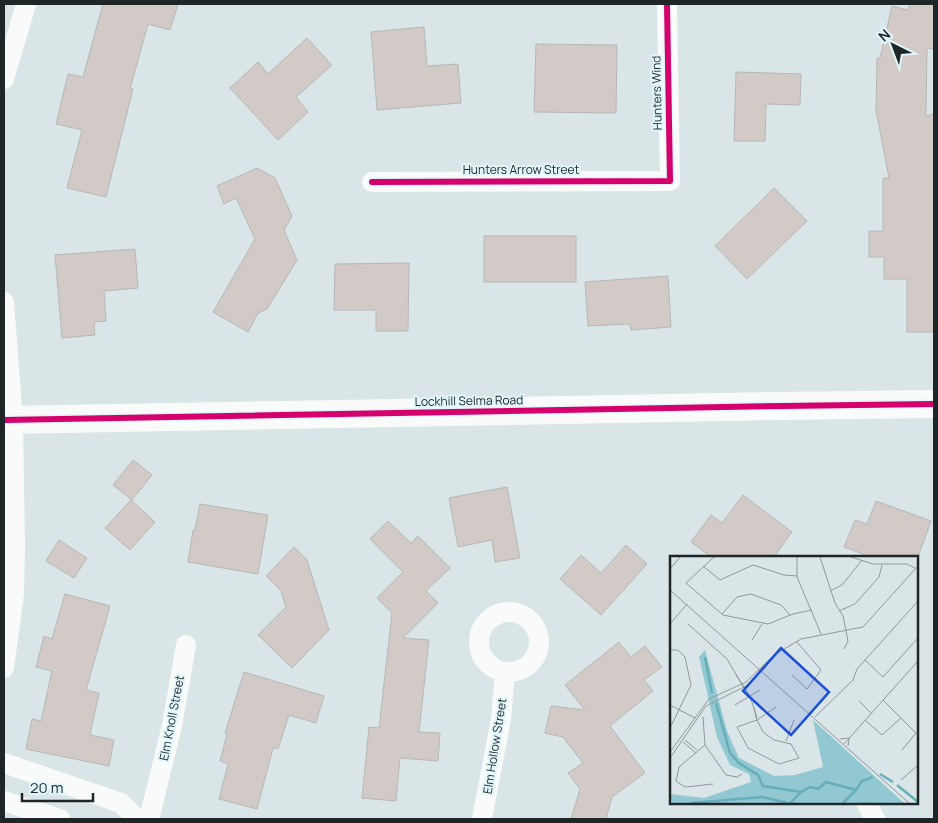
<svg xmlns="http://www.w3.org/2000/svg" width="938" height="823" viewBox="0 0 938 823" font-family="Manrope,sans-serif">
	<rect width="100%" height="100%" fill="#dae5e7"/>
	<g fill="#d2cac6" stroke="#b6b8b8">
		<polygon points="103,4 178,4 170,30 148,24 130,89 133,89 106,197 67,188 82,130 56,124 68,74 83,77"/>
		<polygon points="910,4 934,4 934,49 927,48 926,116 934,114 934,332 907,332 907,279 884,279 884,257 869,257 869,231 883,231 883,178 889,178 876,110 877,58 880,58 892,6 908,10"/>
		<polygon points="424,27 427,66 458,64 461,103 377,110 371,32"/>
		<polygon points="307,38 332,65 296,97 308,112 278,140 230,88 258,62 268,74"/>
		<polygon points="536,44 617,45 616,113 534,112"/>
		<polygon points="736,72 801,74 800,105 766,104 765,141 734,141"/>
		<polygon points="257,168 275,178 292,216 284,230 297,260 267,309 258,313 248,332 213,312 255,239 236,198 224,204 217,186"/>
		<polygon points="774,188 807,221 747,279 715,246"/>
		<rect x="484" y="236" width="92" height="46"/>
		<polygon points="135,249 138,288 104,291 106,321 94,322 95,335 62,338 55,255"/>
		<polygon points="409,263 408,331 376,331 376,310 334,310 335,264"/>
		<polygon points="668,276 671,327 631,330 630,324 588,326 585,282"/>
		<polygon points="133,460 152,475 132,500 113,485"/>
		<polygon points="507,487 520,558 495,562 492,540 458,547 449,498"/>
		<polygon points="743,495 792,532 774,557 711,557 691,542 711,515 722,523"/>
		<polygon points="131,500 155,522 130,550 105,528"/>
		<polygon points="876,501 931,521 918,557 871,557 844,547 855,520 867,524"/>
		<polygon points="200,504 268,515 258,574 188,562 193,530 195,530"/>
		<polygon points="388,521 411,543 418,536 450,568 426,591 438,603 403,638 429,640 419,732 440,733 438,761 400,758 396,801 362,798 369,727 379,728 392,613 377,598 403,572 370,539"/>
		<polygon points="59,540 87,558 74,578 46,561"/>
		<polygon points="626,545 647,564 601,615 560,579 581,555 601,573"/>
		<polygon points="294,547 307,560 329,630 292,668 258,635 286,607 281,591 266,576"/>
		<polygon points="65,594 110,606 86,690 99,693 90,735 114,740 109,766 26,749 32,719 41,721 52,671 36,667 44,636 52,639"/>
		<polygon points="619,642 631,657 645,646 662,667 644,680 653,691 610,726 645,773 612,797 606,819 571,819 580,789 568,773 583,763 563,737 545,733 551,706 585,710 565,685"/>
		<polygon points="244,672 324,696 316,723 289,715 278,749 273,748 257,809 219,799 228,764 220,761 227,734 225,733"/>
	</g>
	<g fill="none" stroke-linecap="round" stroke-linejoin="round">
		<g stroke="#f9fbfb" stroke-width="20">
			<polyline points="4,79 26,4"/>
			<polyline points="372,182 670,181 667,4"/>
			<polyline points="4,302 13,421 15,545 14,594 4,668"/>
			<circle cx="509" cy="642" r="30"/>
			<polyline points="4,763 121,803 137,819"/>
			<polyline points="4,801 60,819"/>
			<polyline points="866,802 875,819"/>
			<polyline points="149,819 172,726 186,645"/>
			<polyline points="482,819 501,719 505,672"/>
		</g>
		<polyline stroke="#f9fbfb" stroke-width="28" points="4,420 782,406 934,404"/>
		<g stroke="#e1f6fa" stroke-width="9">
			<g id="cycleway">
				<polyline points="372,182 670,181 667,4"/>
				<polyline points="4,420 782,406 934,404"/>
			</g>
		</g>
		<use href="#cycleway" stroke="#d6006c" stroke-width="6"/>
	</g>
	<g text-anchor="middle" stroke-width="4" stroke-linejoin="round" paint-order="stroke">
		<g font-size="12" fill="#1e2628" stroke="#e1f6fa">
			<text transform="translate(657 93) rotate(-91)" y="4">Hunters Wind</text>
			<text x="521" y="174">Hunters Arrow Street</text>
			<text transform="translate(469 401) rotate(-1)" y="4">Lockhill Selma Road</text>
			<text transform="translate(172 718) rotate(-79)" y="4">Elm Knoll Street</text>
			<text transform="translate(495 746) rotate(-81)" y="4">Elm Hollow Street</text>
		</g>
	</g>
	<g transform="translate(670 556)">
		<rect width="248" height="248" fill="#dae5e7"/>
		<path d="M35,94l22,81 12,27 35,18 21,-1 28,-8 -10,-47 91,83h-232l-2,-9 34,4 47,-16 -2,-8 -19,-9 -13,-28 -18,-80z" fill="#91c8d2"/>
		<path fill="none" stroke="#68aeb8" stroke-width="2.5" d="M35,101l7,36M46,147l14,50 9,10 19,12 5,11 38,6M210,218l13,8M227,229l21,17M21,247l71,-6 26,6M120,247l11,-11 9,-5 8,2 8,-7 30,8 6,-9 11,-4M173,247l12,-12"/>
		<path fill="none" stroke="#8f999b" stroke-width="1" d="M44,1l-28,26 37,32 45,9 25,-10 19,-4M127,1v20l24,57M150,1l15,46 8,13 5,25 -4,8M181,1l22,7h34l8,4M33,10l17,14 33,-15 31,10 13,1M0,13l10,-12M0,34l239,213M160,35l12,-6 20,-25M169,55l16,-7 24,-27 3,-12M52,58l15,-17 14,-3 30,11 9,10M0,68l17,-20M18,68l39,35 23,39M82,84l10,-16M0,94h8l7,7 6,28 -21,43M195,104l18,17 35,-39M66,119l14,21 7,22M122,119l15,14 14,-19 -25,-29M213,144l33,33 -14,17M189,145l12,12M0,149l25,13M65,149l25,-15M84,151l2,10 1,3 6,12 11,8 17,4 8,14 -20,6 -31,-16 -11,-21 20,-7 19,-13M33,161l2,28 21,30 11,2 5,-3M145,161l38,-37 4,-11 61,-68M195,164l17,15 19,-17M170,183l9,-1 -1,8M15,184l12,10M116,185l8,-21M13,186l13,11M174,188l74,-83M35,189l-26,22 -3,14 9,6 28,-3M0,196l39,-53 37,-17 28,-27 27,-16 62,-12 55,-61M0,202l36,-52 42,-21 23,-27M231,224l17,-15"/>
		<path fill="#1d4ed8" fill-opacity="0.15" stroke="#1d4ed8" stroke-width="2.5" d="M111,92l48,44 -38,43 -48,-44z"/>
		<rect width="248" height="248" fill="none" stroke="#1e2628" stroke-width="2.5"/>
	</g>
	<rect width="938" height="823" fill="none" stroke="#1e2628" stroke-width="10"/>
	<g transform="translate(893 45) rotate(318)" stroke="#e1f6fa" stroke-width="4" paint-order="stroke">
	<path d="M0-4L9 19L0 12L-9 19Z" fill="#1e2628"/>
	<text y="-8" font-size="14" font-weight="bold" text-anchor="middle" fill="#1e2628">N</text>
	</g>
	<path d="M22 793v8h71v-8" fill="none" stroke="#1e2628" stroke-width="2.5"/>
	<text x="30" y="793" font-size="15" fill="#1e2628" stroke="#e1f6fa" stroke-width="4" paint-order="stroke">20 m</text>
</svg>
